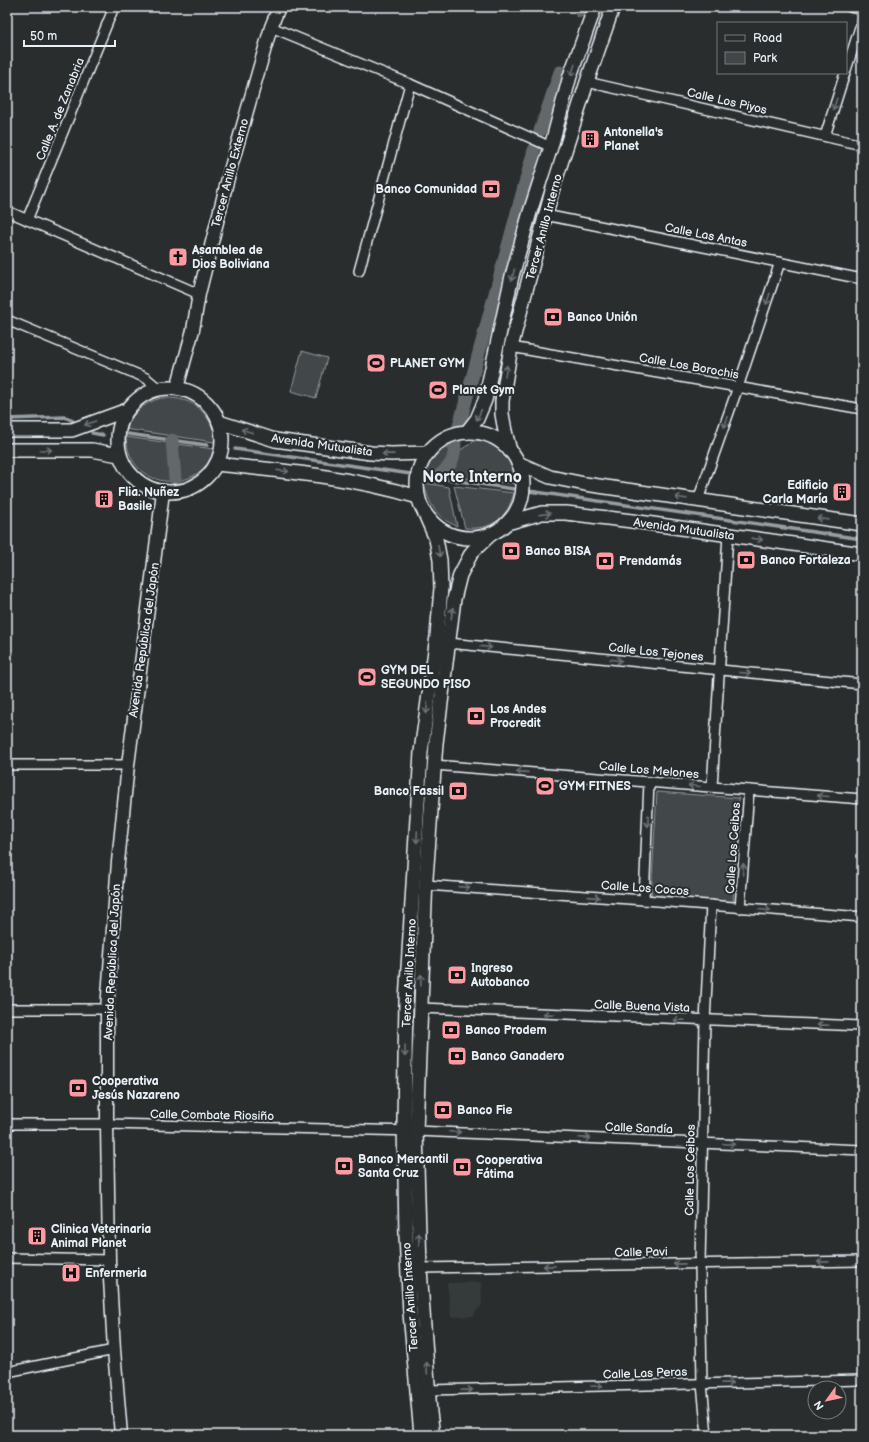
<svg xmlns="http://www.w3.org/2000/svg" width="869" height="1442" viewBox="0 0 869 1442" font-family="'Balsamiq Sans',sans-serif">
	<rect width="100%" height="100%" fill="#2a2d2e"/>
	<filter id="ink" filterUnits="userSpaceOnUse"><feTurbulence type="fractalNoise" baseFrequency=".025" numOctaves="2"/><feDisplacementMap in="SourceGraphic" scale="8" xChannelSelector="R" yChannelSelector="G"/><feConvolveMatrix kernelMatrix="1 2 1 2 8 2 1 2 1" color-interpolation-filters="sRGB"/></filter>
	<g filter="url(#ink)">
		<polygon fill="#363a3b" points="481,1282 482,1305 475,1312 474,1316 451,1317 447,1283"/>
		<g fill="#424648" stroke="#959ca0">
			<polygon points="302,351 327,358 316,398 291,391"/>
			<path d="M161,398c23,-1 39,5 50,26 3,6 5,11 3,18l-89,-13c8,-16 18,-26 36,-31z"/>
			<path d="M126,437l88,12c-13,47 -85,43 -88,-12z"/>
			<path d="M476,440c7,1 13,2 19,5 12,7 22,26 20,39l-72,-8c11,-7 14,-12 16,-25z"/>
			<path d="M451,441c-2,14 -3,24 -15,33l-11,-2c5,-14 14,-23 26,-31z"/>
			<path d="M424,483l25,4 8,39c-21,-8 -28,-22 -33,-43z"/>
			<path d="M454,486l60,7c-7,26 -22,37 -49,35z"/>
			<polygon points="657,792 739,798 733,902 651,896"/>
		</g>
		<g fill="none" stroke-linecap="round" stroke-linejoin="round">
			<g stroke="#989fa3" stroke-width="3.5">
				<polyline points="7,419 65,417 73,421"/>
				<polyline points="92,433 103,435"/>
				<polyline points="128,434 207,445"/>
				<polyline points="235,449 411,474"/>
				<polyline points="425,476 514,489"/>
				<polyline points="529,491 862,539"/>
			</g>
			<g stroke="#63686b" stroke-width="13">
				<polyline points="580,11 581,7"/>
				<polyline points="540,131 560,72"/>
				<polyline points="459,426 534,150"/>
				<polyline points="172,440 175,479"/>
				<path d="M436,478c16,-12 19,-18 19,-38"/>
			</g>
			<g stroke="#e8f1f8" stroke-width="12">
				<g id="minor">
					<polyline points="850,7 862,10"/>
					<polyline points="271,27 410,84 551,147"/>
					<polyline points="846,70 862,21"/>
					<polyline points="587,82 862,145"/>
					<polyline points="825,136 845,73"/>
					<polyline points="7,211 199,294"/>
					<polyline points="545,215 862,279"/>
					<polyline points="27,220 114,7"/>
					<polyline points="359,271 410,84"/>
					<polyline points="7,320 146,378 159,389"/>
					<polyline points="511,347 862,409"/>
					<polyline points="698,500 738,387 780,262"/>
					<polyline points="448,643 862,684"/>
					<polyline points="7,765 128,765"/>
					<polyline points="434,765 862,799"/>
					<polyline points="712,787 728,535"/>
					<polyline points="425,885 644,900 862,917"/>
					<polyline points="644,900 649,782"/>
					<polyline points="740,908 749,790"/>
					<polyline points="420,1008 862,1026"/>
					<polyline points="7,1009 107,1009"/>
					<polyline points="7,1124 107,1124 416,1131 862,1150"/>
					<polyline points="7,1258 109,1260"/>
					<polyline points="420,1268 862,1261"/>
					<polyline points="7,1372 114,1350"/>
					<polyline points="428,1390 862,1380"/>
					<polyline points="707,1435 702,1384 700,1264 705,1021 711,905"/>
				</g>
			</g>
			<g stroke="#e8f1f8" stroke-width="15">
				<g id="tertiary">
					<polyline points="177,388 193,330 199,294 229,174 271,27 279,7"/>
					<polyline points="121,1435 114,1350 109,1260 107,1124 107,1009 118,862 128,765 163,492"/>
				</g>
			</g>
			<g stroke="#e8f1f8" stroke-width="16">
				<g id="secondary">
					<circle cx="170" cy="440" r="52"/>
					<polyline points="219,422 275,440 371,453 391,454 427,453"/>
					<polyline points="7,430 72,430 127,410"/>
					<polyline points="467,432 477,419 485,400 512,276 530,212 551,147 570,76 595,7"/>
					<circle cx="470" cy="485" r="53"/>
					<polyline points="7,450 92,450 119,455"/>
					<polyline points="510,451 505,431 502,414 502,401 511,347 552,191 589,76 613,7"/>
					<polyline points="518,463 550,477 585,484 862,524"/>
					<path d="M216,464c68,7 136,13 202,33"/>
					<polyline points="507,523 542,513 566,513 632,521 862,554"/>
					<polyline points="421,1435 410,1313 406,1236 404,1122 406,1001 421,752 437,636 441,588 440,560 436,539 425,514"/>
					<polyline points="433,1435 430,1413 420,1268 416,1131 426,878 436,743 454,599 460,575 472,552 491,534"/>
				</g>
			</g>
			<use href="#minor" stroke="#2a2d2e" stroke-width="9"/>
			<use href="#tertiary" stroke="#2a2d2e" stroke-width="12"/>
			<use href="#secondary" stroke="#2a2d2e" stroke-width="13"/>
		</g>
		<defs><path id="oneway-shaft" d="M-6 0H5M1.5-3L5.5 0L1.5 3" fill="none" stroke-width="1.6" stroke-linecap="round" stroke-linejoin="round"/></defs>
		<g stroke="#6c7275">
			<use href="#oneway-shaft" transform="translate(573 70) rotate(109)"/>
			<use href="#oneway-shaft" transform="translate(835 104) rotate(108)"/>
			<use href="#oneway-shaft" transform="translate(513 275) rotate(104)"/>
			<use href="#oneway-shaft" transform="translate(768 299) rotate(109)"/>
			<use href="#oneway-shaft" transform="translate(506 371) rotate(-80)"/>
			<use href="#oneway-shaft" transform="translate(479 415) rotate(115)"/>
			<use href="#oneway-shaft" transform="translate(726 422) rotate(110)"/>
			<use href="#oneway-shaft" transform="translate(90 423) rotate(160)"/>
			<use href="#oneway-shaft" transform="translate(247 431) rotate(-162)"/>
			<use href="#oneway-shaft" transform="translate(46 450)"/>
			<use href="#oneway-shaft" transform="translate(388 454) rotate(-179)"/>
			<use href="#oneway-shaft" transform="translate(283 471) rotate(6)"/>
			<use href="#oneway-shaft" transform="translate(681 498) rotate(-172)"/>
			<use href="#oneway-shaft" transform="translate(545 514) rotate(-6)"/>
			<use href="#oneway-shaft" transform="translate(823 519) rotate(-172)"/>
			<use href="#oneway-shaft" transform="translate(757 539) rotate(8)"/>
			<use href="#oneway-shaft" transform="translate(439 551) rotate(79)"/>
			<use href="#oneway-shaft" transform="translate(452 613) rotate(-82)"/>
			<use href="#oneway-shaft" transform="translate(486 647) rotate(6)"/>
			<use href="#oneway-shaft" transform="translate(616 660) rotate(6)"/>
			<use href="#oneway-shaft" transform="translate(745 673) rotate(6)"/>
			<use href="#oneway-shaft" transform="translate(427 708) rotate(97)"/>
			<use href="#oneway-shaft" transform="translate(522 772) rotate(-176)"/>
			<use href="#oneway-shaft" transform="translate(694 786) rotate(-175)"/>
			<use href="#oneway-shaft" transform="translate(823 796) rotate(-175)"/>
			<use href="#oneway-shaft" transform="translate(648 821) rotate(92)"/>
			<use href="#oneway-shaft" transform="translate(417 837) rotate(93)"/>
			<use href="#oneway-shaft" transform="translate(743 869) rotate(-86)"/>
			<use href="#oneway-shaft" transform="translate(464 887) rotate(4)"/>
			<use href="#oneway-shaft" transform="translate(594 897) rotate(4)"/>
			<use href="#oneway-shaft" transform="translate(765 910) rotate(5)"/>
			<use href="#oneway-shaft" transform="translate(421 980) rotate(-88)"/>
			<use href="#oneway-shaft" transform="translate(549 1014) rotate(-178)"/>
			<use href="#oneway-shaft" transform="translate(679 1020) rotate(-178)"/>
			<use href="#oneway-shaft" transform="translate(823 1025) rotate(-178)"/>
			<use href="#oneway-shaft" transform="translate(405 1051) rotate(91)"/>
			<use href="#oneway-shaft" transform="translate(455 1132) rotate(2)"/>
			<use href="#oneway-shaft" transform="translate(585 1138) rotate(2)"/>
			<use href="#oneway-shaft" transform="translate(729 1144) rotate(2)"/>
			<use href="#oneway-shaft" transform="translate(419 1239) rotate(-92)"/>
			<use href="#oneway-shaft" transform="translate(823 1262) rotate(179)"/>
			<use href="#oneway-shaft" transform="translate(679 1264) rotate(179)"/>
			<use href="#oneway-shaft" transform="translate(549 1266) rotate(179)"/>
			<use href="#oneway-shaft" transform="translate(427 1368) rotate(-94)"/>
			<use href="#oneway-shaft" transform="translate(727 1383) rotate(-1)"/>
			<use href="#oneway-shaft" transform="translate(597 1386) rotate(-2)"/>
			<use href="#oneway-shaft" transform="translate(467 1390) rotate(-2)"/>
		</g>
	</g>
	<defs>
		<g id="building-square" transform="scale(1)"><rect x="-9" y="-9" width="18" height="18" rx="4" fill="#ff9aa2" stroke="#2a2d2e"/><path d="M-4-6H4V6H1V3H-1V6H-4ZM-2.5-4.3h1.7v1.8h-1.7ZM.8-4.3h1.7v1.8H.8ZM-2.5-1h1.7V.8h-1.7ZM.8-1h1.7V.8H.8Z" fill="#111"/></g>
		<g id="bank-square" transform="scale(1)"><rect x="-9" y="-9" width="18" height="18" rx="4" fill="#ff9aa2" stroke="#2a2d2e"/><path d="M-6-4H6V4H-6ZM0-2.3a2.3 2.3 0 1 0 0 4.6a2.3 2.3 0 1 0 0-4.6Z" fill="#111"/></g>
		<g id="church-square" transform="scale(1)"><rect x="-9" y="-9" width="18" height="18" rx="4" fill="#ff9aa2" stroke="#2a2d2e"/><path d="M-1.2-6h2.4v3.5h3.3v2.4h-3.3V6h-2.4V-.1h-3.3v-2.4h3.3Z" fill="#111"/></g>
		<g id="stadium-square" transform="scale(1)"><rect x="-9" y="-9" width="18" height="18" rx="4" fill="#ff9aa2" stroke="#2a2d2e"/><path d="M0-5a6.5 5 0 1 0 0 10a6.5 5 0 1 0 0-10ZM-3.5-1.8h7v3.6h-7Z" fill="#111"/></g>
		<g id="hospital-square" transform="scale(1)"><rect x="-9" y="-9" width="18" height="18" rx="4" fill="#ff9aa2" stroke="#2a2d2e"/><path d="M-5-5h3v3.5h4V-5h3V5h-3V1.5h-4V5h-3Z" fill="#111"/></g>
	</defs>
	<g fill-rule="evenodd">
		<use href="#building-square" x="590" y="139"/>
		<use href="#bank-square" x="491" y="189"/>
		<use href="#church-square" x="178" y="257"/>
		<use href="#bank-square" x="553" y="317"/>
		<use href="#stadium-square" x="376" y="363"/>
		<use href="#stadium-square" x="438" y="390"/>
		<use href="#building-square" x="842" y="492"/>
		<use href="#building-square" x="104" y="499"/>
		<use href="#bank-square" x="511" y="551"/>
		<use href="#bank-square" x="746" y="560"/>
		<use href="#bank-square" x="605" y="561"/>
		<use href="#stadium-square" x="367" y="677"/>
		<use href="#bank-square" x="476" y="716"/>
		<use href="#stadium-square" x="545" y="786"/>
		<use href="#bank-square" x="458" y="791"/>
		<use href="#bank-square" x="457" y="975"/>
		<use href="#bank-square" x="451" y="1030"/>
		<use href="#bank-square" x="457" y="1056"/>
		<use href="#bank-square" x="78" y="1088"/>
		<use href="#bank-square" x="443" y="1110"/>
		<use href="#bank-square" x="344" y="1166"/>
		<use href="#bank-square" x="462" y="1167"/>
		<use href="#building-square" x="37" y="1236"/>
		<use href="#hospital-square" x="71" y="1273"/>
	</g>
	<g text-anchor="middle" stroke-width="4" stroke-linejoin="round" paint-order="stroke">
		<g font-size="12" fill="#e8f1f8" stroke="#2a2d2e">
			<text transform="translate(727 101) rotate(13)" y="4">Calle Los Piyos</text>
			<text transform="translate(60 109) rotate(-68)" y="4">Calle A. de Zanabria</text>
			<text transform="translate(230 173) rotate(-75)" y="4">Tercer Anillo Externo</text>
			<text transform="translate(544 227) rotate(-75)" y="4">Tercer Anillo Interno</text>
			<text transform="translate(706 235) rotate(11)" y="4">Calle Las Antas</text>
			<text transform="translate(689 366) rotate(10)" y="4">Calle Los Borochis</text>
			<text transform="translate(322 445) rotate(8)" y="4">Avenida Mutualista</text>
			<text transform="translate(684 529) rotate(8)" y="4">Avenida Mutualista</text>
			<text transform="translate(144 640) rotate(-82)" y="4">Avenida República del Japón</text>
			<text transform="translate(656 652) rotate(6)" y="4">Calle Los Tejones</text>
			<text transform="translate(649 770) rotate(5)" y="4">Calle Los Melones</text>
			<text transform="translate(733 848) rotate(-86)" y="4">Calle Los Ceibos</text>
			<text transform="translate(645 888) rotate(4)" y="4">Calle Los Cocos</text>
			<text transform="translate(112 962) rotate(-87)" y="4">Avenida República del Japón</text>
			<text transform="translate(409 973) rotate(-87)" y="4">Tercer Anillo Interno</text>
			<text transform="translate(642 1006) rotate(2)" y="4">Calle Buena Vista</text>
			<text transform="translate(212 1115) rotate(1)" y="4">Calle Combate Riosiño</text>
			<text transform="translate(639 1128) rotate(2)" y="4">Calle Sandía</text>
			<text transform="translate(690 1170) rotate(-89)" y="4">Calle Los Ceibos</text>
			<text transform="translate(641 1252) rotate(-1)" y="4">Calle Pavi</text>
			<text transform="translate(410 1297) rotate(-94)" y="4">Tercer Anillo Interno</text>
			<text transform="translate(645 1373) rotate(-2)" y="4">Calle Las Peras</text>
		</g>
		<g font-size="12" font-weight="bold" fill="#e8f1f8" stroke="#2a2d2e" text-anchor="start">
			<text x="604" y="136">Antonella's<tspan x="604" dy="14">Planet</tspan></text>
			<text x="477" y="193" text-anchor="end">Banco Comunidad</text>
			<text x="192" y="254">Asamblea de<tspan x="192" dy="14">Dios Boliviana</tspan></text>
			<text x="567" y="321">Banco Unión</text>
			<text x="390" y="367">PLANET GYM</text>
			<text x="452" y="394">Planet Gym</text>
			<text x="828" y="489" text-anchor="end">Edificio<tspan x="828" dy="14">Carla María</tspan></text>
			<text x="118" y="496">Flia. Nuñez<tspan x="118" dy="14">Basile</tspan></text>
			<text x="525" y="555">Banco BISA</text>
			<text x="760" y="564">Banco Fortaleza</text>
			<text x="619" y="565">Prendamás</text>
			<text x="381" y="674">GYM DEL<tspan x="381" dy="14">SEGUNDO PISO</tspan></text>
			<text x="490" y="713">Los Andes<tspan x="490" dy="14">Procredit</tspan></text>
			<text x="559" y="790">GYM FITNES</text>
			<text x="444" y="795" text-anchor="end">Banco Fassil</text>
			<text x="471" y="972">Ingreso<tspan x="471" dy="14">Autobanco</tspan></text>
			<text x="465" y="1034">Banco Prodem</text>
			<text x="471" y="1060">Banco Ganadero</text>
			<text x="92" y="1085">Cooperativa<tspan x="92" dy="14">Jesús Nazareno</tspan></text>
			<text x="457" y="1114">Banco Fie</text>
			<text x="358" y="1163">Banco Mercantil<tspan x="358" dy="14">Santa Cruz</tspan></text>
			<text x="476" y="1164">Cooperativa<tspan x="476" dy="14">Fátima</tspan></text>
			<text x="51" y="1233">Clinica Veterinaria<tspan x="51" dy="14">Animal Planet</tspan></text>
			<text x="85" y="1277">Enfermeria</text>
		</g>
		<g font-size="16" font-weight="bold" fill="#e8f1f8" stroke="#2a2d2e">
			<text x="472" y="482">Norte Interno</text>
		</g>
	</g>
	<rect width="869" height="1442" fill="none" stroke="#2a2d2e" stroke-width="24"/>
	<rect x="12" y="12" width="845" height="1418" fill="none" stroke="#e8f1f8" stroke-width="1.5" filter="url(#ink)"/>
	<rect x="717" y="22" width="130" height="52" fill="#2a2d2e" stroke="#767b7f"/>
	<rect x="725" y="35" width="20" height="6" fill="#2a2d2e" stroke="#767b7f"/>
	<text x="753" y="42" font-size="12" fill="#e8f1f8">Road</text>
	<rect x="725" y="52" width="20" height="12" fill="#424648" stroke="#767b7f"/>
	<text x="753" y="62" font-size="12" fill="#e8f1f8">Park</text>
	<g transform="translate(827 1400) rotate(237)"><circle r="19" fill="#2a2d2e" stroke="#767b7f"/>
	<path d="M0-3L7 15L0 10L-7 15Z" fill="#ff9aa2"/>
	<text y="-6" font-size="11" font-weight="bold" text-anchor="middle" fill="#e8f1f8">N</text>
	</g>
	<path d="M24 40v6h91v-6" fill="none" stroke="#e8f1f8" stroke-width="2"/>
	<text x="30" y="40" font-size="12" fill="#e8f1f8" stroke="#2a2d2e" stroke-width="3" paint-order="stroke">50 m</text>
</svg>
